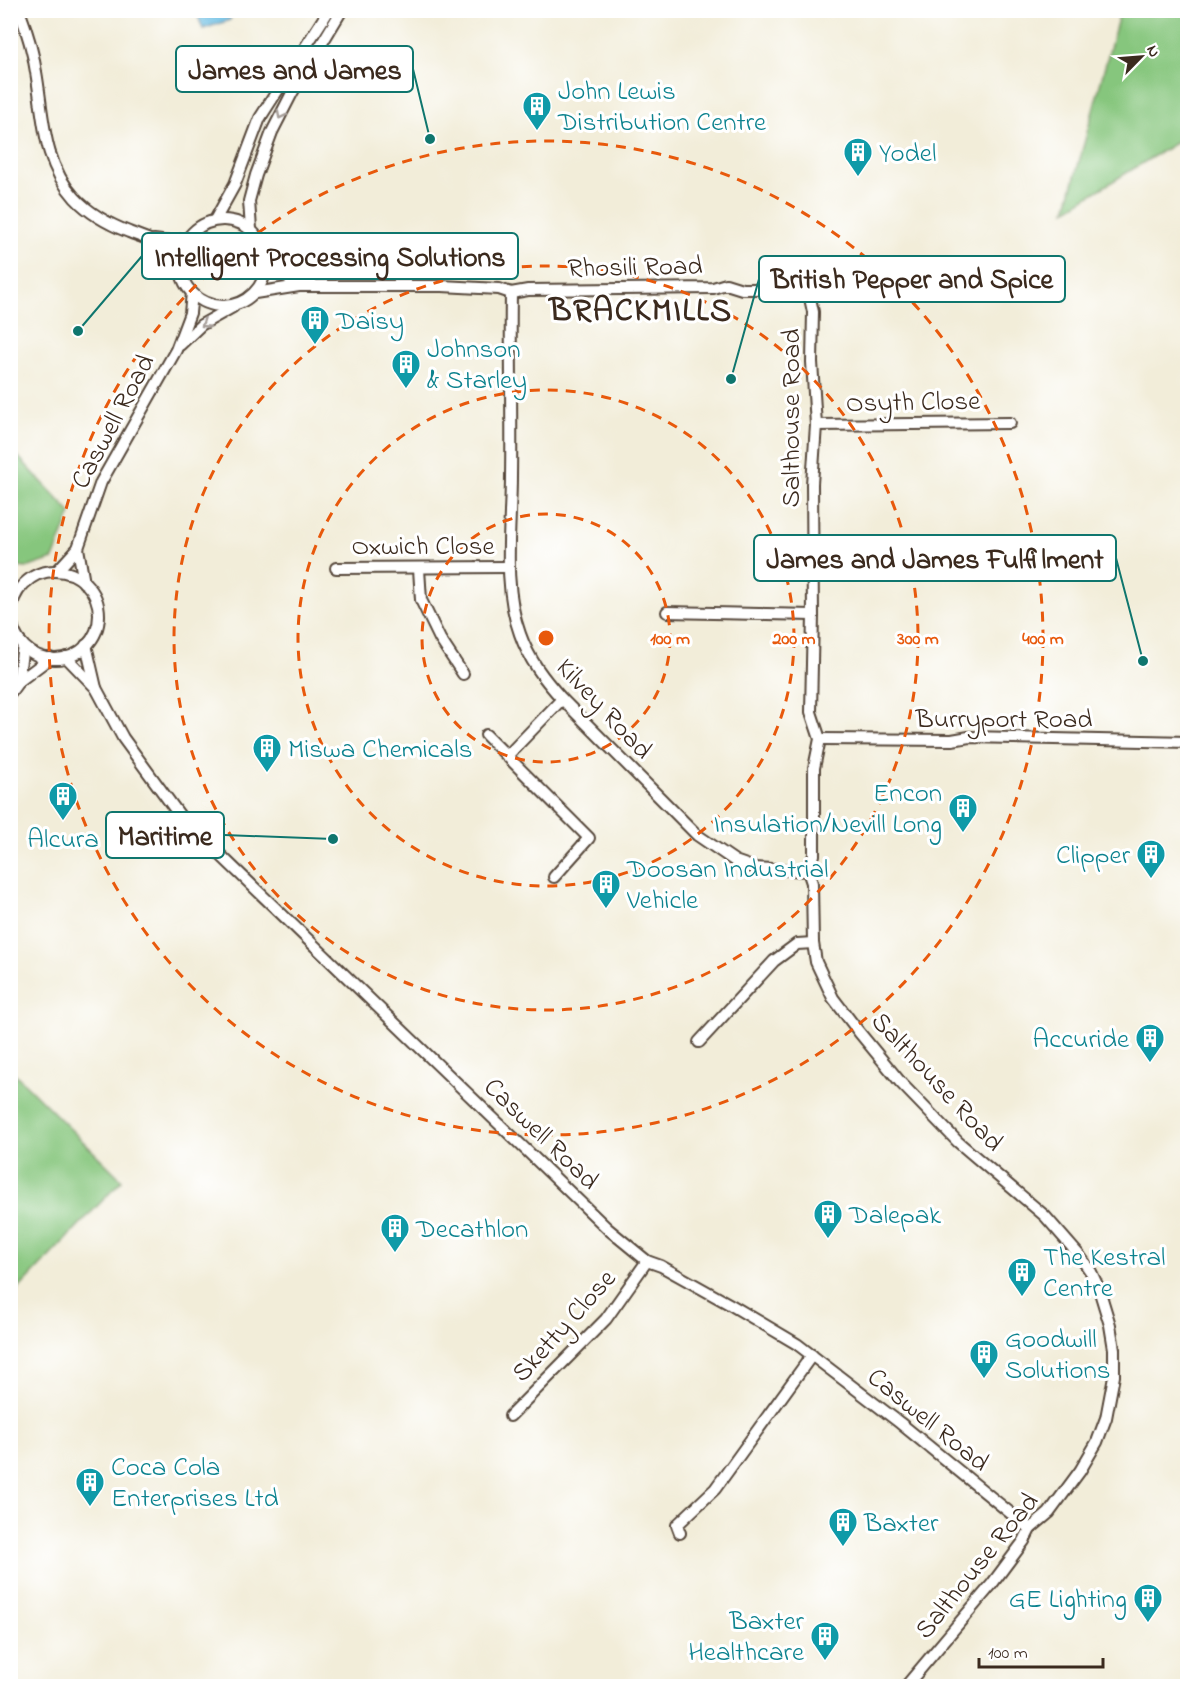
<svg xmlns="http://www.w3.org/2000/svg" width="1198" height="1697" viewBox="0 0 1198 1697" font-family="'Indie Flower',sans-serif">
	<rect width="100%" height="100%" fill="#fff"/>
	<filter id="ink" filterUnits="userSpaceOnUse"><feTurbulence type="fractalNoise" baseFrequency=".0167" numOctaves="2"/><feDisplacementMap in="SourceGraphic" scale="12" xChannelSelector="R" yChannelSelector="G"/><feConvolveMatrix kernelMatrix="1 2 1 2 8 2 1 2 1" color-interpolation-filters="sRGB"/></filter>
	<filter id="wash" filterUnits="userSpaceOnUse"><feTurbulence type="fractalNoise" baseFrequency=".008" numOctaves="4" result="noise"/><feDisplacementMap in="SourceGraphic" scale="24" xChannelSelector="R" yChannelSelector="G"/><feGaussianBlur stdDeviation="1.35" result="paint"/><feColorMatrix in="noise" values="0 0 0 0 0 0 0 0 0 0 0 0 0 0 0 0 0 1.4 0 .05"/><feComposite in="paint" operator="in"/></filter>
	<g filter="url(#wash)">
		<rect width="100%" height="100%" fill="#f2edd9"/>
		<g fill="#86c67d" stroke="#60784e" stroke-width="1.5">
			<polygon points="1120,11 1187,11 1187,136 1066,210"/>
			<polygon points="11,449 71,513 53,559 26,568 11,566"/>
			<polygon points="10,1069 122,1180 11,1297 10,1297"/>
		</g>
		<polygon fill="#65bbe2" stroke="#507280" stroke-width="1.5" points="196,11 232,11 230,20 203,29"/>
	</g>
	<g filter="url(#ink)">
		<g fill="none" stroke-linecap="round" stroke-linejoin="round">
			<g stroke="#56473a" stroke-width="14">
				<g id="minor">
					<path d="M19,10c8,21 14,41 17,62 8,45 6,90 39,126 15,16 33,26 54,34 9,4 22,7 30,13 9,7 15,19 22,29"/>
					<circle cx="223" cy="263" r="43"/>
					<polyline points="215,220 235,184 260,118 329,10"/>
					<polyline points="251,229 249,201 256,175 272,132 292,93 342,10"/>
					<polyline points="154,240 169,242 186,239"/>
					<polyline points="267,263 299,286"/>
					<polyline points="255,293 299,286 442,286 499,289 511,293 528,290 713,288 726,284 742,289 790,289 801,291 810,298 831,286 899,286 965,283"/>
					<path d="M511,293c-1,61 1,122 0,183 0,51 -9,109 9,158 9,26 24,45 42,65l135,136 38,26 20,7 53,3"/>
					<polyline points="810,298 813,312 812,362 816,425 812,484 813,615 811,712 820,739 814,768 814,855 808,871 812,883 813,943 816,962 833,998 859,1032 901,1083 958,1142 1045,1216 1079,1255 1091,1272 1099,1289 1110,1325 1114,1349 1114,1376 1106,1418 1097,1442 1080,1471 1049,1513 1030,1529 1024,1541 992,1584 906,1686"/>
					<polyline points="180,345 201,325 233,307"/>
					<polyline points="816,425 1010,423"/>
					<polyline points="78,548 84,583"/>
					<polyline points="336,568 509,567"/>
					<polyline points="419,569 421,600 440,639 463,674"/>
					<polyline points="57,571 78,548 101,482 176,350 190,313 192,293"/>
					<circle cx="55" cy="615" r="44"/>
					<polyline points="667,612 813,615"/>
					<polyline points="86,645 96,688"/>
					<polyline points="66,657 96,688 123,738 180,816 608,1229 647,1261 661,1266 731,1305 797,1344 900,1423 1030,1529"/>
					<polyline points="18,682 23,645"/>
					<polyline points="10,693 18,682 50,658"/>
					<polyline points="486,735 589,838 554,877"/>
					<polyline points="820,739 952,740 969,737 1188,742"/>
					<polyline points="507,756 562,699"/>
					<polyline points="699,1042 774,961 797,944 813,943"/>
					<polyline points="510,1416 606,1319 647,1261"/>
					<polyline points="680,1533 677,1525 715,1489 812,1355"/>
				</g>
			</g>
			<use href="#minor" stroke="#fff" stroke-width="10"/>
		</g>
		<defs><path id="oneway-chevron" d="M-2-3.5L2.5 0L-2 3.5" fill="none" stroke-width="1.6" stroke-linecap="round" stroke-linejoin="round" transform="scale(1.5)"/></defs>
		<g stroke="#a79f9a">
			<use href="#oneway-chevron" transform="translate(281 115) rotate(117)"/>
			<use href="#oneway-chevron" transform="translate(205 324) rotate(147)"/>
		</g>
	</g>
	<g fill="none" stroke="#e8590c" stroke-width="3" stroke-dasharray="10 8">
		<circle cx="546" cy="638" r="124"/>
		<circle cx="546" cy="638" r="248"/>
		<circle cx="546" cy="638" r="372"/>
		<circle cx="546" cy="638" r="497"/>
	</g>
	<defs>
		<g id="building-pin" transform="scale(1.5)"><path d="M0 17L-7.5 6A9.5 9.5 0 1 1 7.5 6Z" fill="#0f9aa8" stroke="#fff"/><path d="M-4-6H4V6H1V3H-1V6H-4ZM-2.5-4.3h1.7v1.8h-1.7ZM.8-4.3h1.7v1.8H.8ZM-2.5-1h1.7V.8h-1.7ZM.8-1h1.7V.8H.8Z" fill="#fff"/></g>
	</defs>
	<g fill-rule="evenodd">
		<use href="#building-pin" x="537" y="106"/>
		<use href="#building-pin" x="858" y="152"/>
		<use href="#building-pin" x="315" y="320"/>
		<use href="#building-pin" x="406" y="364"/>
		<use href="#building-pin" x="267" y="748"/>
		<use href="#building-pin" x="63" y="796"/>
		<use href="#building-pin" x="963" y="808"/>
		<use href="#building-pin" x="1151" y="854"/>
		<use href="#building-pin" x="606" y="884"/>
		<use href="#building-pin" x="1150" y="1038"/>
		<use href="#building-pin" x="828" y="1214"/>
		<use href="#building-pin" x="395" y="1228"/>
		<use href="#building-pin" x="1022" y="1272"/>
		<use href="#building-pin" x="984" y="1354"/>
		<use href="#building-pin" x="90" y="1482"/>
		<use href="#building-pin" x="843" y="1522"/>
		<use href="#building-pin" x="1148" y="1598"/>
		<use href="#building-pin" x="825" y="1636"/>
	</g>
	<g text-anchor="middle" stroke-width="6" stroke-linejoin="round" paint-order="stroke">
		<g font-size="27" fill="#0d838f" stroke="#fff" text-anchor="start">
			<text x="558" y="99">John Lewis<tspan x="558" dy="31">Distribution Centre</tspan></text>
			<text x="879" y="161">Yodel</text>
			<text x="336" y="329">Daisy</text>
			<text x="427" y="357">Johnson<tspan x="427" dy="31">&amp; Starley</tspan></text>
			<text x="288" y="757">Miswa Chemicals</text>
			<text x="942" y="801" text-anchor="end">Encon<tspan x="942" dy="31">Insulation/Nevill Long</tspan></text>
			<text x="63" y="847" text-anchor="middle">Alcura</text>
			<text x="1130" y="863" text-anchor="end">Clipper</text>
			<text x="627" y="877">Doosan Industrial<tspan x="627" dy="31">Vehicle</tspan></text>
			<text x="1129" y="1047" text-anchor="end">Accuride</text>
			<text x="849" y="1223">Dalepak</text>
			<text x="416" y="1237">Decathlon</text>
			<text x="1043" y="1265">The Kestral<tspan x="1043" dy="31">Centre</tspan></text>
			<text x="1005" y="1347">Goodwill<tspan x="1005" dy="31">Solutions</tspan></text>
			<text x="111" y="1475">Coca Cola<tspan x="111" dy="31">Enterprises Ltd</tspan></text>
			<text x="864" y="1531">Baxter</text>
			<text x="1127" y="1607" text-anchor="end">GE Lighting</text>
			<text x="804" y="1629" text-anchor="end">Baxter<tspan x="804" dy="31">Healthcare</tspan></text>
		</g>
		<g font-size="27" fill="#3b2a1e" stroke="#fff">
			<text transform="translate(635 266) rotate(-1)" y="9">Rhosili Road</text>
			<text transform="translate(913 401) rotate(-1)" y="9">Osyth Close</text>
			<text transform="translate(790 418) rotate(-90)" y="9">Salthouse Road</text>
			<text transform="translate(112 421) rotate(-62)" y="9">Caswell Road</text>
			<text x="423" y="554">Oxwich Close</text>
			<text transform="translate(605 708) rotate(47)" y="9">Kilvey Road</text>
			<text x="1004" y="727">Burryport Road</text>
			<text transform="translate(938 1081) rotate(47)" y="9">Salthouse Road</text>
			<text transform="translate(542 1133) rotate(44)" y="9">Caswell Road</text>
			<text transform="translate(563 1325) rotate(-48)" y="9">Sketty Close</text>
			<text transform="translate(929 1419) rotate(39)" y="9">Caswell Road</text>
			<text transform="translate(976 1565) rotate(-51)" y="9">Salthouse Road</text>
		</g>
		<g font-size="33" font-weight="bold" letter-spacing="1.5" fill="#3b2a1e" stroke="#fff">
			<text x="641" y="320">BRACKMILLS</text>
		</g>
	</g>
	<circle cx="546" cy="638" r="9" fill="#e8590c" stroke="#fff" stroke-width="3"/>
	<g font-size="18" text-anchor="middle" font-weight="bold" fill="#e8590c" stroke="#fff" stroke-width="6" stroke-linejoin="round" paint-order="stroke">
		<text x="670" y="644">100 m</text>
		<text x="794" y="644">200 m</text>
		<text x="918" y="644">300 m</text>
		<text x="1043" y="644">400 m</text>
	</g>
	<path fill="none" stroke="#0f766e" stroke-width="2" d="M430 139L413 69M78 331L142 256M731 379L759 279M1143 661L1116 558M333 839L224 835"/>
	<g fill="#0f766e" stroke="#fff" stroke-width="2">
		<circle cx="430" cy="139" r="6"/>
		<circle cx="78" cy="331" r="6"/>
		<circle cx="731" cy="379" r="6"/>
		<circle cx="1143" cy="661" r="6"/>
		<circle cx="333" cy="839" r="6"/>
	</g>
	<g fill="#fff" stroke="#0f766e" stroke-width="2">
		<rect x="176" y="46" width="237" height="46" rx="6"/>
		<rect x="142" y="233" width="376" height="46" rx="6"/>
		<rect x="759" y="256" width="306" height="46" rx="6"/>
		<rect x="754" y="535" width="362" height="46" rx="6"/>
		<rect x="106" y="812" width="118" height="46" rx="6"/>
	</g>
	<g font-size="28" text-anchor="middle" font-weight="bold" fill="#3b2a1e">
		<text x="295" y="79">James and James</text>
		<text x="330" y="266">Intelligent Processing Solutions</text>
		<text x="912" y="288">British Pepper and Spice</text>
		<text x="935" y="568">James and James Fulfilment</text>
		<text x="165" y="845">Maritime</text>
	</g>
	<rect width="1198" height="1697" fill="none" stroke="#fff" stroke-width="36"/>
	<g transform="translate(1141 57) rotate(65)" stroke="#ffffff" stroke-width="4.5" paint-order="stroke">
	<path d="M0-4.5L10 22L0 15L-10 22Z" fill="#3b2a1e"/>
	<text y="-9" font-size="16" font-weight="bold" text-anchor="middle" fill="#3b2a1e">N</text>
	</g>
	<path d="M979 1658v9h124v-9" fill="none" stroke="#3b2a1e" stroke-width="3"/>
	<text x="988" y="1658" font-size="18" fill="#3b2a1e" stroke="#ffffff" stroke-width="4.5" paint-order="stroke">100 m</text>
</svg>
